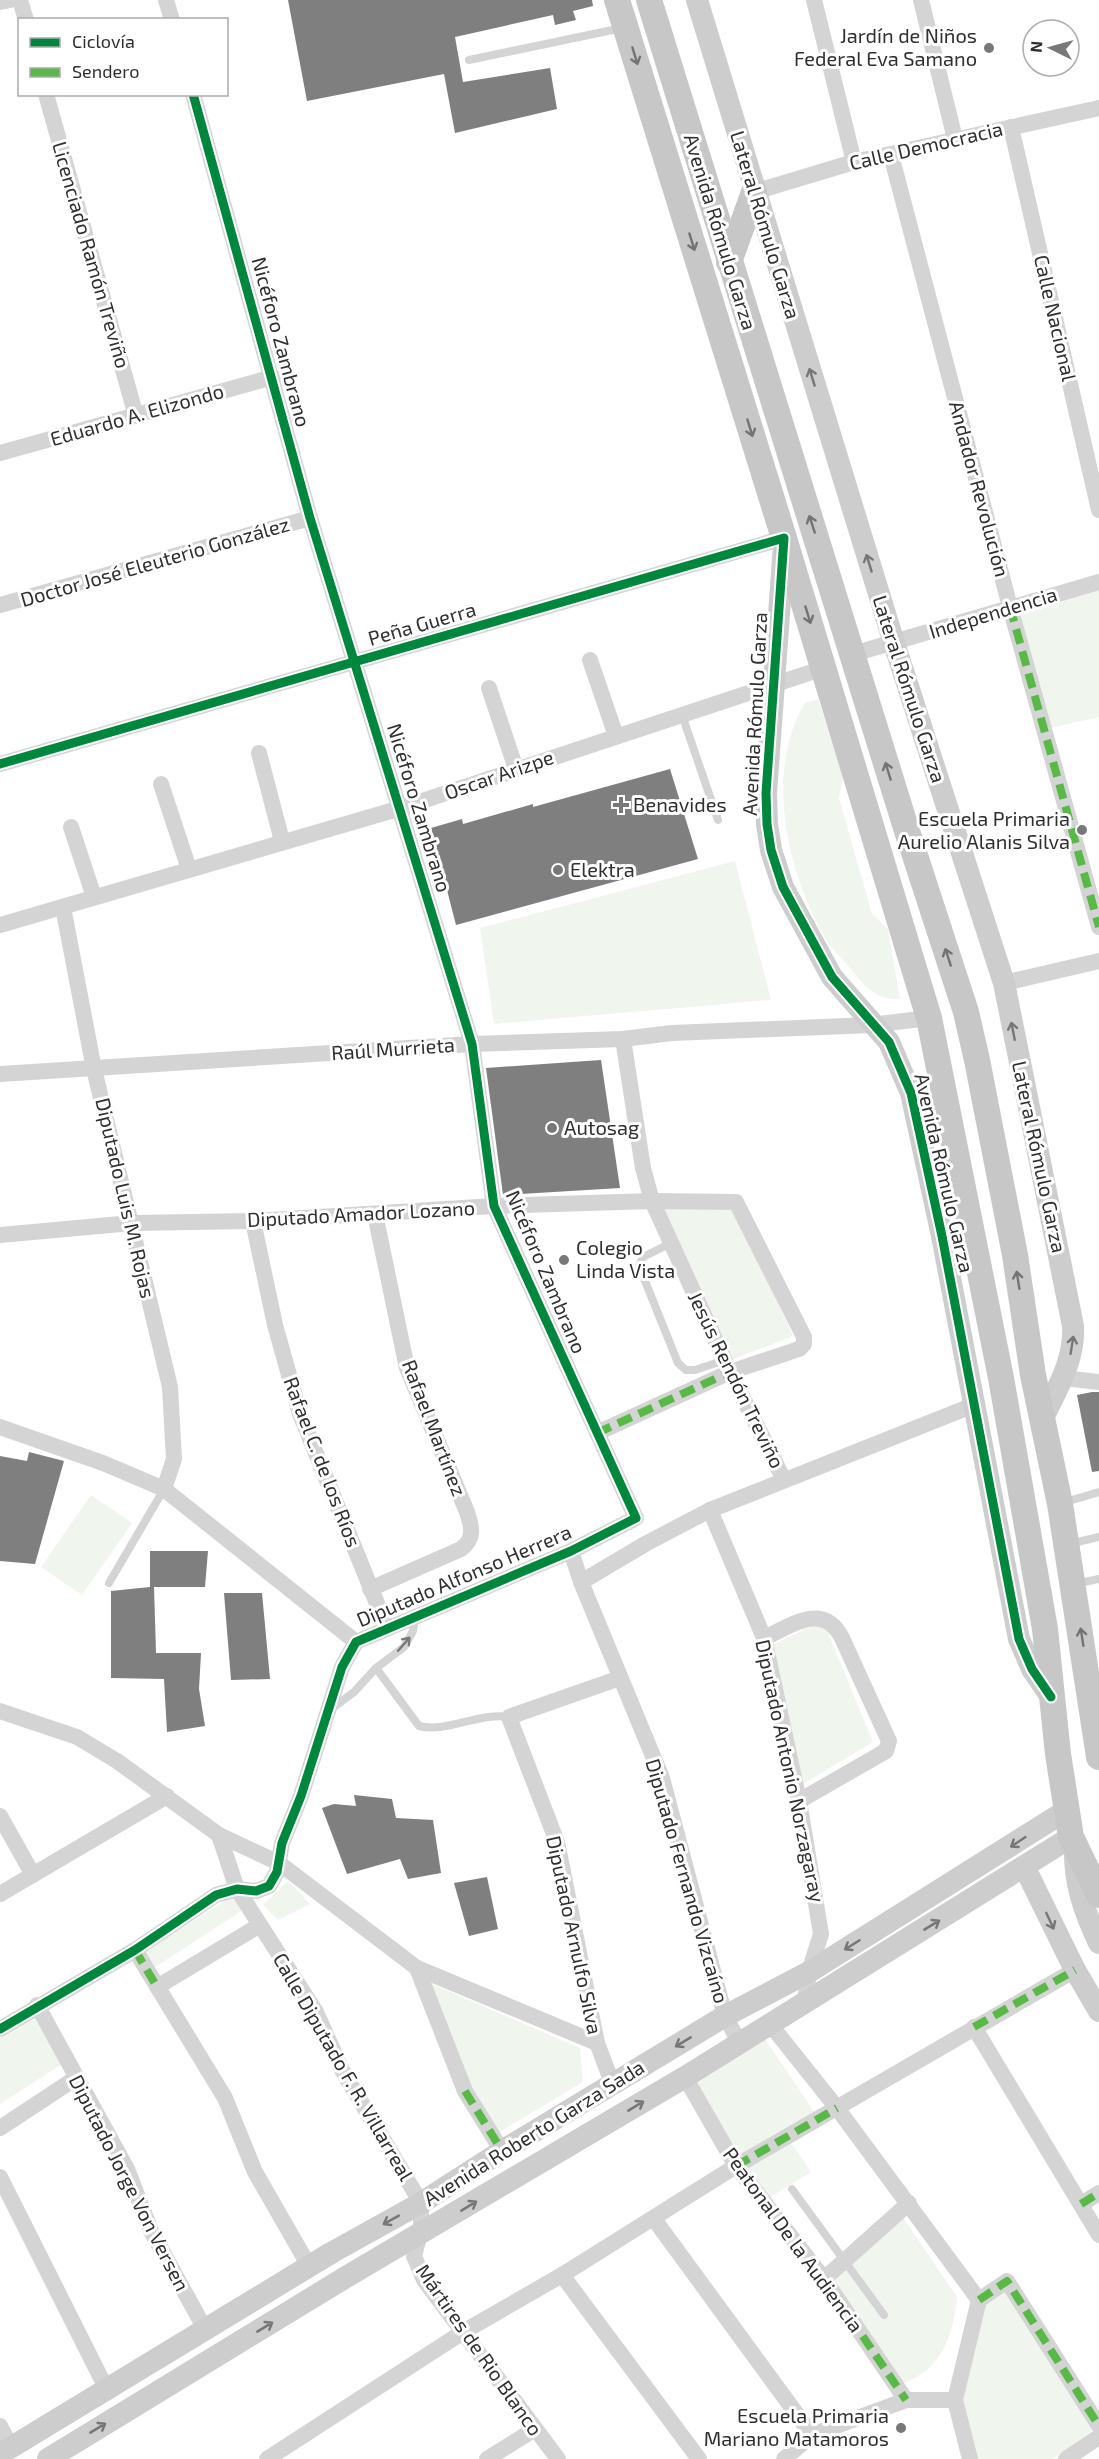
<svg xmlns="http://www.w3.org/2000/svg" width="1099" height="2459" viewBox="0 0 1099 2459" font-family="'Exo 2',sans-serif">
	<rect width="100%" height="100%" fill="#fff"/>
	<g fill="#f0f5ed">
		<polygon points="1099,589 1099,717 1037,731 1005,617"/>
		<path d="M818,699l25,77 -4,22 33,116 16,15 12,70c-24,2 -37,-15 -51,-32 -9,-11 -22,-23 -28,-36 -35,-66 -56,-161 -16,-228z"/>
		<polygon points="735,861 771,1000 494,1024 480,928"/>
		<polygon points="731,1203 793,1336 731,1360 660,1209"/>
		<polygon points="91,1495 132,1523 82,1595 41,1567"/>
		<polygon points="823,1621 873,1742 798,1787 772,1645"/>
		<polygon points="288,1881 310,1904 278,1920 263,1905"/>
		<polygon points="233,1896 243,1910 152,1969 142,1952"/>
		<polygon points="430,1983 580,2048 583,2082 498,2133 469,2087"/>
		<polygon points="32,2014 62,2064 0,2104 0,2034"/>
		<polygon points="763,2036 821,2122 790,2141 811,2172 767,2199 691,2081"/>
		<path d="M902,2216l55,81c-4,41 -16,73 -56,87l-71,-104z"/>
		<polygon points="1006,2287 1092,2431 1053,2459 976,2459 961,2400 984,2304"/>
	</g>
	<g fill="#7f7f7f">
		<polygon points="288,0 592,0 593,6 573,11 576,20 555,25 553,15 455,37 463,82 550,68 557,109 455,133 444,74 307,101"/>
		<polygon points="670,769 698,859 456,925 431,828 462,819 463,824 533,804 533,807"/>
		<polygon points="601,1060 620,1188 503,1195 486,1068"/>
		<polygon points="1092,1392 1099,1392 1099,1471 1092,1472 1077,1395"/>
		<polygon points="29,1452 64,1461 35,1564 0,1561 0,1456 27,1461"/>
		<polygon points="150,1551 208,1551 205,1587 154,1587 156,1653 201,1653 199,1689 205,1726 167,1732 164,1679 111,1678 111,1591 150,1587"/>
		<polygon points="224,1593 262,1593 270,1679 231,1680"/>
		<polygon points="354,1795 392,1799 396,1818 433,1820 441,1873 408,1879 400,1859 347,1874 322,1808 334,1804 356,1806"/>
		<polygon points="487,1877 498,1929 469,1936 454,1883"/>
	</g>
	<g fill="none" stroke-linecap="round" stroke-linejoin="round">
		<g stroke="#d4d4d4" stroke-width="8">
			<polyline points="469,60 622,28"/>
			<polyline points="682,715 718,820"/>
			<polyline points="671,1243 643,1257 639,1266 678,1363 686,1370 695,1370 725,1360"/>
			<polyline points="1062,1503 1099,1492"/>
			<polyline points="1069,1544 1099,1537"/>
			<polyline points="109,1583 164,1489"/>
			<polyline points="1074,1584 1099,1579"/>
			<path d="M376,1668l43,58c29,7 59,-14 90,-9"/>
			<polyline points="330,1710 354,1692 376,1668 404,1647 413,1631 415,1616"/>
			<polyline points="792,2189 884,2315"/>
		</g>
		<g stroke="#d4d4d4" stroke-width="16">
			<polyline points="20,0 26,20"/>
			<polyline points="166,0 172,20"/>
			<polyline points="814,0 854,162"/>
			<polyline points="921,0 955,139"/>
			<polyline points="0,2 10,0"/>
			<polyline points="46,94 136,416"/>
			<polyline points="1011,127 1099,510"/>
			<polyline points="891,155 1010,607 1099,927"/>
			<polyline points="754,192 854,162 1099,108"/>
			<polyline points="0,453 273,377"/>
			<polyline points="0,605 310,518"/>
			<polyline points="853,654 1099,582"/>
			<polyline points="590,660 616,736"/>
			<polyline points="489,688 516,769"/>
			<polyline points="259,753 282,841"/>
			<polyline points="0,764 784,538"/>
			<polyline points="161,784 189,869"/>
			<polyline points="71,827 94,897"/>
			<polyline points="63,907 94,1069 170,1387 174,1459 164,1489"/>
			<polyline points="0,925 401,808 824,668"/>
			<polyline points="1004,983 1099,961"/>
			<polyline points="623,1039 643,1168 652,1201 730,1372 784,1480"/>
			<polyline points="0,1074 472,1044 623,1039 672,1033 871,1025 929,1018"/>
			<polyline points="253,1221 275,1325 300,1414 387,1628"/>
			<polyline points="0,1235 132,1223 253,1221 494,1206 652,1201 736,1202 804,1337 804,1344 799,1349 730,1372 597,1433"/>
			<polyline points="1063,1378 1099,1382"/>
			<polyline points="0,1427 103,1463 164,1489 356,1642"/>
			<polyline points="710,1510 764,1638 799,1801 821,1934 809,1972 805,2002"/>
			<polyline points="571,1551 581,1582 662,1778 725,2016 739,2042"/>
			<polyline points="581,1582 647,1543 710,1510 974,1405"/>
			<path d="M370,1589l91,-40c14,-10 11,-22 6,-37l-60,-144 -32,-154"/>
			<path d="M764,1638c27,-12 59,-37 78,0l47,103 -3,10 -87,50"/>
			<polyline points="0,1711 77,1737 117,1761 219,1835 279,1863 417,1968 597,2043"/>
			<polyline points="0,1816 33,1875"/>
			<polyline points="219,1835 237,1889 316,2012 342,2070 421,2203 421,2229 414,2256 424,2280 558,2459"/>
			<polyline points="0,1894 167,1796"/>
			<polyline points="135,1950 225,2098 255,2172 309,2266"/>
			<polyline points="417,1968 465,2091 502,2151"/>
			<polyline points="157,1987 260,1925"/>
			<polyline points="37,2005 127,2169 151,2231 205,2329"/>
			<polyline points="770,2024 837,2108 979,2300 955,2400 970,2459"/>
			<polyline points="974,2027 1099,2235"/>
			<polyline points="0,2029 135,1950 216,1895 237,1889 256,1891 269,1886 277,1872 282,1843 301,1796 342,1667 356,1642 571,1551 636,1518 494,1206 472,1044 310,518 193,94"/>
			<polyline points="685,2077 736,2166 824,2279 906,2400"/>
			<polyline points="613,2085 597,2043 557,1842 509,1717 620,1678"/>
			<polyline points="0,2128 76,2078"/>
			<polyline points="0,2177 107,2390"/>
			<polyline points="1081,2204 1099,2193"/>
			<polyline points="654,2219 812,2435"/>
			<polyline points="562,2275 699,2459"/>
			<polyline points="824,2279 909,2203"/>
			<polyline points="979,2300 1007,2281 1099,2426"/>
			<polyline points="0,2426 11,2447"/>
			<polyline points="267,2459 463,2332 562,2275 736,2166 1075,1970"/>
			<polyline points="487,2459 535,2429"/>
			<polyline points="784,2459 812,2435 906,2400 955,2400"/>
			<polyline points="1066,2459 1099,2437"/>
		</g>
		<g stroke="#cdcdcd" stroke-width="22">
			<path d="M697,0l197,643 110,340 69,343c2,34 -16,63 -30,92"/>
			<polyline points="784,545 766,793 767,824 771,850 783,887 832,977 889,1042 911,1093 942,1236 1019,1639 1032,1669 1051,1697"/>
			<path d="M1075,1847c-1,36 9,64 24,96"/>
			<polyline points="1025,1868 1075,1970 1099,2011"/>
			<polyline points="0,2454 331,2253 421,2203 502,2151 725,2016 809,1972 1067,1810"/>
			<polyline points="48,2459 346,2277 685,2077 1071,1837"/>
		</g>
		<g stroke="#c7c7c7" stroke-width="26">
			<polyline points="617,0 784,538 929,1018 1001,1378 1045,1629 1058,1754 1071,1837 1099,1895"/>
			<polyline points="649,0 907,831 966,1012 977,1060 1015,1255 1033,1375 1060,1504 1099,1757"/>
			<polyline points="729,262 754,192"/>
		</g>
		<g stroke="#58b947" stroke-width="8" stroke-dasharray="15 8" stroke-linecap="butt">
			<polyline points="1010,607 1099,927"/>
			<polyline points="597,1433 730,1372"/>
			<polyline points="135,1950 157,1987"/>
			<polyline points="974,2027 1075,1970"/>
			<polyline points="465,2091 502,2151"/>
			<polyline points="736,2166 837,2108"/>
			<polyline points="1081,2204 1099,2193"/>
			<polyline points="824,2279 906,2400"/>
			<polyline points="979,2300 1007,2281 1099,2426"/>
		</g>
		<g stroke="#fff" stroke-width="13">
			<g id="cycleway">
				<polyline points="0,764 784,538 766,793 767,824 771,850 783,887 832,977 889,1042 911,1093 942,1236 1019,1639 1032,1669 1051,1697"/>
				<polyline points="0,2029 135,1950 216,1895 237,1889 256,1891 269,1886 277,1872 282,1843 301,1796 342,1667 356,1642 571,1551 636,1518 494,1206 472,1044 310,518 193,94"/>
			</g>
		</g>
		<use href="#cycleway" stroke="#00873e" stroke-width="9"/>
	</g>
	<defs><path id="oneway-shaft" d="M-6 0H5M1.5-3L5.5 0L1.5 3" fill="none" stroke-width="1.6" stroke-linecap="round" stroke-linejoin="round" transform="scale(1.5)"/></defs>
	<g stroke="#737373">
		<use href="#oneway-shaft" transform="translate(635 56) rotate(73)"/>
		<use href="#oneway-shaft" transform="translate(692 242) rotate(73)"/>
		<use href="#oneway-shaft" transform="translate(750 428) rotate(73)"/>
		<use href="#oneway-shaft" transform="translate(812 524) rotate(-108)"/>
		<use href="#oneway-shaft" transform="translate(808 615) rotate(73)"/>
		<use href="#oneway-shaft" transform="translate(888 771) rotate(-107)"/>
		<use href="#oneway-shaft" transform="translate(948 957) rotate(-108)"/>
		<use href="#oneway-shaft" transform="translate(1018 1280) rotate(-99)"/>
		<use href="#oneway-shaft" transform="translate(1082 1637) rotate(-99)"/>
	</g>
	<g stroke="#767676">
		<use href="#oneway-shaft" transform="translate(812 377) rotate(-107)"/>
		<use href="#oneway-shaft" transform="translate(869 563) rotate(-107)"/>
		<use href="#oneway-shaft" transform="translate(1013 1031) rotate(-101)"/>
		<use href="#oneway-shaft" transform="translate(1072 1345) rotate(-81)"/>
		<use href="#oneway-shaft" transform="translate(1018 1842) rotate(146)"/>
		<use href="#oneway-shaft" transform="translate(1050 1921) rotate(65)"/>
		<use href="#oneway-shaft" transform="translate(932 1925) rotate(-31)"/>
		<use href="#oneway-shaft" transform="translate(852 1945) rotate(148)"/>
		<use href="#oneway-shaft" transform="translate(683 2042) rotate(149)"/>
		<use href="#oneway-shaft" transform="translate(636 2106) rotate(-31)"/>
		<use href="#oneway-shaft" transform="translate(469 2206) rotate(-31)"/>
		<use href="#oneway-shaft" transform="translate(391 2220) rotate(151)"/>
		<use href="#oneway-shaft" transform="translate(265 2327) rotate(-31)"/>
		<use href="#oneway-shaft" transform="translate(98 2428) rotate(-31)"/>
	</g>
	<use stroke="#797979" href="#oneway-shaft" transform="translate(404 1644) rotate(-49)"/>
	<g fill="#787878" stroke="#fff" stroke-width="2">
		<circle cx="989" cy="48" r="6"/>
		<path d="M618 796h6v6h6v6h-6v6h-6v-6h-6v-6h6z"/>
		<circle cx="1082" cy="830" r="6"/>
		<circle cx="558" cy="870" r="6"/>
		<circle cx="552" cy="1128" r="6"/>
		<circle cx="564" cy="1260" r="6"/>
		<circle cx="901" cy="2428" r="6"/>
	</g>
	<g text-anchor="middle" stroke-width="6" stroke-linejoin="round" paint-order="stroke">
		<g font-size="20" fill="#2f2f2f" stroke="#fff" text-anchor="start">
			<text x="977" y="43" text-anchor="end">Jardín de Niños<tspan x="977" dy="23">Federal Eva Samano</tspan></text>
			<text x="633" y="812">Benavides</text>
			<text x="1070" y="826" text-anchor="end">Escuela Primaria<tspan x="1070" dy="23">Aurelio Alanis Silva</tspan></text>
			<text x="570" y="877">Elektra</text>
			<text x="564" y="1135">Autosag</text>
			<text x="576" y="1255">Colegio<tspan x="576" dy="23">Linda Vista</tspan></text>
			<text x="889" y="2423" text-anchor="end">Escuela Primaria<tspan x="889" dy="23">Mariano Matamoros</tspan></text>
		</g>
		<g font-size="20" fill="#2f2f2f" stroke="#fff">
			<text transform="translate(926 146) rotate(-13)" y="7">Calle Democracia</text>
			<text transform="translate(765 225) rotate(73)" y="7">Lateral Rómulo Garza</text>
			<text transform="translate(720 232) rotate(73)" y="7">Avenida Rómulo Garza</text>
			<text transform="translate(91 255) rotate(74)" y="7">Licenciado Ramón Treviño</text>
			<text transform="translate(1055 318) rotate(77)" y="7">Calle Nacional</text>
			<text transform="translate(281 342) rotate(75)" y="7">Nicéforo Zambrano</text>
			<text transform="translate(137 415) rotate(-16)" y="7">Eduardo A. Elizondo</text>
			<text transform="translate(979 489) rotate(75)" y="7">Andador Revolución</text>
			<text transform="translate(155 562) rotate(-16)" y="7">Doctor José Eleuterio González</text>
			<text transform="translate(993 613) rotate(-17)" y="7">Independencia</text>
			<text transform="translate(422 624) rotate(-16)" y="7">Peña Guerra</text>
			<text transform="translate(909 689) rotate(72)" y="7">Lateral Rómulo Garza</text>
			<text transform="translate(755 714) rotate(-87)" y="7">Avenida Rómulo Garza</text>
			<text transform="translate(499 775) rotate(-19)" y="7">Oscar Arizpe</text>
			<text transform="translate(419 808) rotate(73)" y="7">Nicéforo Zambrano</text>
			<text transform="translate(393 1049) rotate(-4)" y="7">Raúl Murrieta</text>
			<text transform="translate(1039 1157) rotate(78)" y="7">Lateral Rómulo Garza</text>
			<text transform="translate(944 1173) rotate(77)" y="7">Avenida Rómulo Garza</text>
			<text transform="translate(125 1198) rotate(77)" y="7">Diputado Luis M. Rojas</text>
			<text transform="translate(361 1214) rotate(-3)" y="7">Diputado Amador Lozano</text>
			<text transform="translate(546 1272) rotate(67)" y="7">Nicéforo Zambrano</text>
			<text transform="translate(736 1380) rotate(64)" y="7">Jesús Rendón Treviño</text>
			<text transform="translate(434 1428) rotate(69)" y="7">Rafael Martínez</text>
			<text transform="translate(322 1462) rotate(69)" y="7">Rafael C. de los Ríos</text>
			<text transform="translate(464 1576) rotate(-23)" y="7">Diputado Alfonso Herrera</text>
			<text transform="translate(790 1771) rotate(78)" y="7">Diputado Antonio Norzagaray</text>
			<text transform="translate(687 1881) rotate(74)" y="7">Diputado Fernando Vizcaíno</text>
			<text transform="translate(574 1935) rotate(78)" y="7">Diputado Arnulfo Silva</text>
			<text transform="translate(343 2067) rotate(60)" y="7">Calle Diputado F. R. Villarreal</text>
			<text transform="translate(534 2133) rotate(-32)" y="7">Avenida Roberto Garza Sada</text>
			<text transform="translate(129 2183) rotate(63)" y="7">Diputado Jorge Von Versen</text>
			<text transform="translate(793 2240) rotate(54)" y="7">Peatonal De la Audiencia</text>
			<text transform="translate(479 2350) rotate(55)" y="7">Mártires de Rio Blanco</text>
		</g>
	</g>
	<rect x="18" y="18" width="210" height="78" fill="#ffffff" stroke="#acacac" stroke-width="1.5"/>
	<rect x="30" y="38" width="30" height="9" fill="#00873e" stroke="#acacac" stroke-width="1.5"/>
	<text x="72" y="48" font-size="18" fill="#2f2f2f">Ciclovía</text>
	<rect x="30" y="68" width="30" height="9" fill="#58b947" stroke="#acacac" stroke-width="1.5"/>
	<text x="72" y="78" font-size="18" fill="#2f2f2f">Sendero</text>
	<g transform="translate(1051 48) rotate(275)"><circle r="28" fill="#ffffff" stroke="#acacac" stroke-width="1.5"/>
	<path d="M0-4.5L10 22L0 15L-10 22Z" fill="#787878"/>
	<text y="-9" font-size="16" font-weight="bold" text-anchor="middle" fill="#2f2f2f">N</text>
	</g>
</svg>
